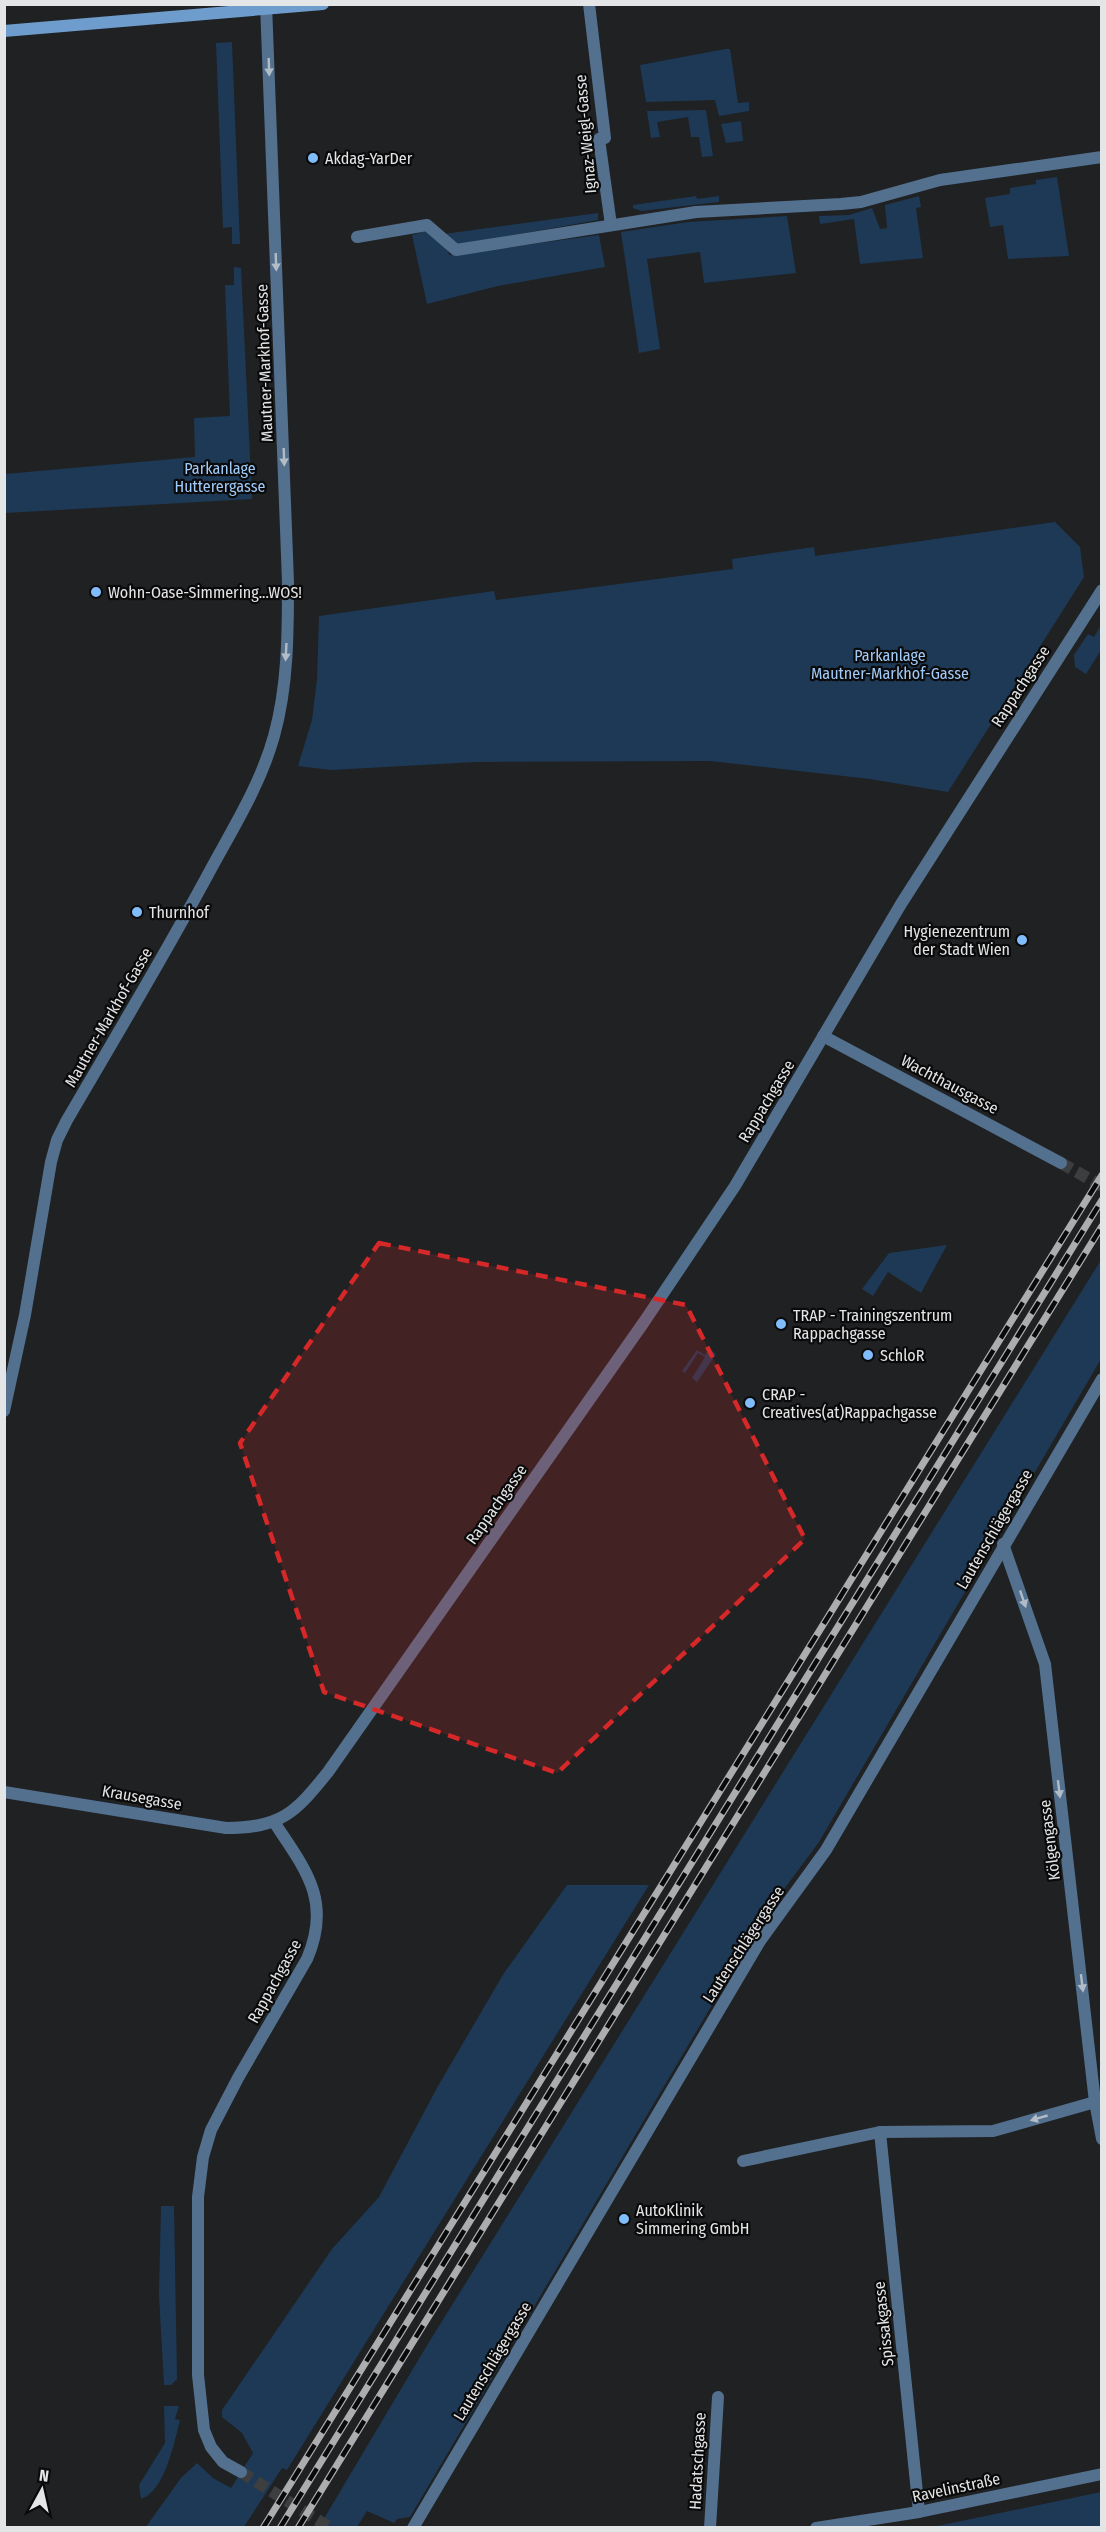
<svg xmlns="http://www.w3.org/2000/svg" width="1106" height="2532" viewBox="0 0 1106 2532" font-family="'Fira Sans Condensed',sans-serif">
	<rect width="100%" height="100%" fill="#1f2123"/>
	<g fill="#1e3955">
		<polygon points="232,42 240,244 232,244 232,227 223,228 216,43"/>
		<polygon points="725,49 730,49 738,103 749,102 749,111 719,116 715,100 646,102 640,65"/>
		<polygon points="706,110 713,156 702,157 699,137 691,137 688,117 657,122 660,137 651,138 647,111"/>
		<polygon points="741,121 743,141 726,143 721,124"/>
		<polygon points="1057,177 1069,256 1008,259 1003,225 990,227 985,198 1010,194 1010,188 1036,184 1036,180"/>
		<polygon points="696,196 697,199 719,196 719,202 641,211 633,208 633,205"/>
		<polygon points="919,196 921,207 916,208 923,258 860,264 854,219 820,224 819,216 849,215 872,208 880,229 887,228 885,205"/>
		<polygon points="598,213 598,220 458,245 444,234"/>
		<polygon points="787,216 796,273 704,283 700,252 647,259 660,349 639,353 621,232 688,222"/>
		<polygon points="426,231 448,249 449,255 599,235 605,267 498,286 427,304 412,235"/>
		<polygon points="234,267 241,268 252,499 5,513 5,474 195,457 194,418 230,416 225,285 234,285"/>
		<polygon points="1055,522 1080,547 1084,577 948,792 870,779 710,761 475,762 331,770 298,766 312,720 317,679 319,616 494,591 496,600 733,569 732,559 814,547 815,556"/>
		<polygon points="1101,625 1101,650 1086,674 1075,667 1074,655 1088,634 1094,637"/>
		<polygon points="947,1245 921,1293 888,1272 873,1296 862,1289 889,1253"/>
		<polygon points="1101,1260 1101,1359 819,1842 765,1915 410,2517 397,2519 394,2523 367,2511 357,2527 319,2527 426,2347"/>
		<polygon points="709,1348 716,1354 697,1382 692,1378 705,1357 698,1353 685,1373 682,1371 697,1350 705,1355"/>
		<polygon points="567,1885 649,1885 287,2470 282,2468 244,2527 145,2528 181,2478 197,2463 213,2478 231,2488 253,2453 242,2433 222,2417 222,2410 332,2249 379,2197 438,2086 504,1973"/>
		<polygon points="161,2206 174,2206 177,2379 171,2385 164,2385 159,2295"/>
		<path d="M164,2406h15l-4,13 5,1c-6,23 -15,71 -39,79l-2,-14 26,-42z"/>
		<polygon points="1101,2492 1101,2527 929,2527 942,2525"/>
	</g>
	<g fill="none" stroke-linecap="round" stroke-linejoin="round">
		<g stroke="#3d3e40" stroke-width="12" stroke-dasharray="12 6" stroke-linecap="butt">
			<polyline points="1061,1163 1102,1186"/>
			<polyline points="241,2472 330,2528"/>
		</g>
		<g stroke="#53708e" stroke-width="12">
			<polyline points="589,4 605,138 599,139 611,225"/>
			<polyline points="357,237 427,225 456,250 696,212 841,204 861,202 940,180 1102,157"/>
			<polyline points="823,1036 1061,1163"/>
			<path d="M4,1411l21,-96 26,-153 6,-22 10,-20c49,-84 99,-167 145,-253 23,-42 49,-84 62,-131 14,-50 14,-103 14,-154l-22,-578"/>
			<polyline points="1003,1544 1045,1664 1095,2102 1102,2139"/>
			<path d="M4,1792l222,36c55,0 69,-15 102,-56l316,-450 91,-136 166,-282 201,-314"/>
			<polyline points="880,2132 919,2512"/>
			<polyline points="743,2161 880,2132 993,2131 1095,2102"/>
			<path d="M241,2472l-18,-10 -12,-15 -7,-17 -6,-55v-178l5,-40 8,-27 27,-52 69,-119c25,-58 -1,-89 -33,-137"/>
			<polyline points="413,2528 760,1941 826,1850 1102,1379"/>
			<polyline points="710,2528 718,2397"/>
			<polyline points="816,2528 919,2512 1102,2474"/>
		</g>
		<polyline stroke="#6e9dcd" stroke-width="12" points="4,31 323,4"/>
		<g stroke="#abadae" stroke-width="7">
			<g id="rail">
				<polyline points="263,2528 1102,1175"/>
				<polyline points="280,2528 1102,1200"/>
				<polyline points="298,2528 1102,1226"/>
			</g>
		</g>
		<use href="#rail" stroke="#0a0a0b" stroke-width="4.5" stroke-dasharray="14" stroke-linecap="butt"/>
	</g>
	<defs><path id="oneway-solid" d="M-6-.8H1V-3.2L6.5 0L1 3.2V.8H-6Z" transform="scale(1.5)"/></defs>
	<g fill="#b1bcc7">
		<use href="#oneway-solid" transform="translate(269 67) rotate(88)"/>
		<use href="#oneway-solid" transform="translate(276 262) rotate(88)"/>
		<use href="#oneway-solid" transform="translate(284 457) rotate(88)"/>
		<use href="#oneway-solid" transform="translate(286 652) rotate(93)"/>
		<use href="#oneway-solid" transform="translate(1023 1599) rotate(71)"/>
		<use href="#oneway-solid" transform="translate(1059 1789) rotate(83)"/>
		<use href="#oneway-solid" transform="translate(1082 1983) rotate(83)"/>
		<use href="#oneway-solid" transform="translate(1039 2118) rotate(164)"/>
	</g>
	<path fill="#d62828" fill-opacity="0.2" stroke="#d62828" stroke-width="4.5" stroke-dasharray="12 8" stroke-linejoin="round" d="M379,1243l307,62 119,234 -248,234 -233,-81 -84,-249z"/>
	<g fill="#81bcfa" stroke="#0a0a0b" stroke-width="2">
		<circle cx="313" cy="158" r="6"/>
		<circle cx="96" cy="592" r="6"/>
		<circle cx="137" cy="912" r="6"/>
		<circle cx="1022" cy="940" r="6"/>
		<circle cx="781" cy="1324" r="6"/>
		<circle cx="868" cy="1355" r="6"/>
		<circle cx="750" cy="1403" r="6"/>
		<circle cx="624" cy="2219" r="6"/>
	</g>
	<g text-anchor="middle" stroke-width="4.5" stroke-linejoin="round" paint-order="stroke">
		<g font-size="16" fill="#e4e5e6" stroke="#0a0a0b">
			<text transform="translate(585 134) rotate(-95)" y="6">Ignaz-Weigl-Gasse</text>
			<text transform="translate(264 363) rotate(-92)" y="6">Mautner-Markhof-Gasse</text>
			<text transform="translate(1020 686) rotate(-57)" y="6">Rappachgasse</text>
			<text transform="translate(108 1017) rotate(-60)" y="6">Mautner-Markhof-Gasse</text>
			<text transform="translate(950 1084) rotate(28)" y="6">Wachthausgasse</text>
			<text transform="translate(766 1101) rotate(-59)" y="6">Rappachgasse</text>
			<text transform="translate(496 1504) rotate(-55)" y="6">Rappachgasse</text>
			<text transform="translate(994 1529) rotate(-60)" y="6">Lautenschlägergasse</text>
			<text transform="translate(142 1797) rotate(10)" y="6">Krausegasse</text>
			<text transform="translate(1049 1840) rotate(-97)" y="6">Kölgengasse</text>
			<text transform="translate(743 1944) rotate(-57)" y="6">Lautenschlägergasse</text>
			<text transform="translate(274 1981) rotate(-61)" y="6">Rappachgasse</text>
			<text transform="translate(883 2324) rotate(-96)" y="6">Spissakgasse</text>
			<text transform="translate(492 2361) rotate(-59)" y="6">Lautenschlägergasse</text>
			<text transform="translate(697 2461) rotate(-87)" y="6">Hadatschgasse</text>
			<text transform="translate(956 2487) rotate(-12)" y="6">Ravelinstraße</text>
		</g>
		<g font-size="16" fill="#e4e5e6" stroke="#0a0a0b" text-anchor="start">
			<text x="325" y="164">Akdag-YarDer</text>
			<text x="108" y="598">Wohn-Oase-Simmering...WOS!</text>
			<text x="149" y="918">Thurnhof</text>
			<text x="1010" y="937" text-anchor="end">Hygienezentrum<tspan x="1010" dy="18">der Stadt Wien</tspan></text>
			<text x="793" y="1321">TRAP - Trainingszentrum<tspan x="793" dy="18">Rappachgasse</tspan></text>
			<text x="880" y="1361">SchloR</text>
			<text x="762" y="1400">CRAP -<tspan x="762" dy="18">Creatives(at)Rappachgasse</tspan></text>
			<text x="636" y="2216">AutoKlinik<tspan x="636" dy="18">Simmering GmbH</tspan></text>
		</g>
		<g font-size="16" fill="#a0cbf9" stroke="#0a0a0b">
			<text x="220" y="474">Parkanlage<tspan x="220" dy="18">Hutterergasse</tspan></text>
			<text x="890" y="661">Parkanlage<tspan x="890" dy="18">Mautner-Markhof-Gasse</tspan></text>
		</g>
	</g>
	<rect width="1106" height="2532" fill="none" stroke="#e4e5e6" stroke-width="12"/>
	<g transform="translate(42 2490) rotate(8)" stroke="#0a0a0b" stroke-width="4.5" paint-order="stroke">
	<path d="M0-4.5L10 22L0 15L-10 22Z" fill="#e4e5e6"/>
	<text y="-9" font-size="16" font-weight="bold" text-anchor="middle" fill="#e4e5e6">N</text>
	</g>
</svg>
